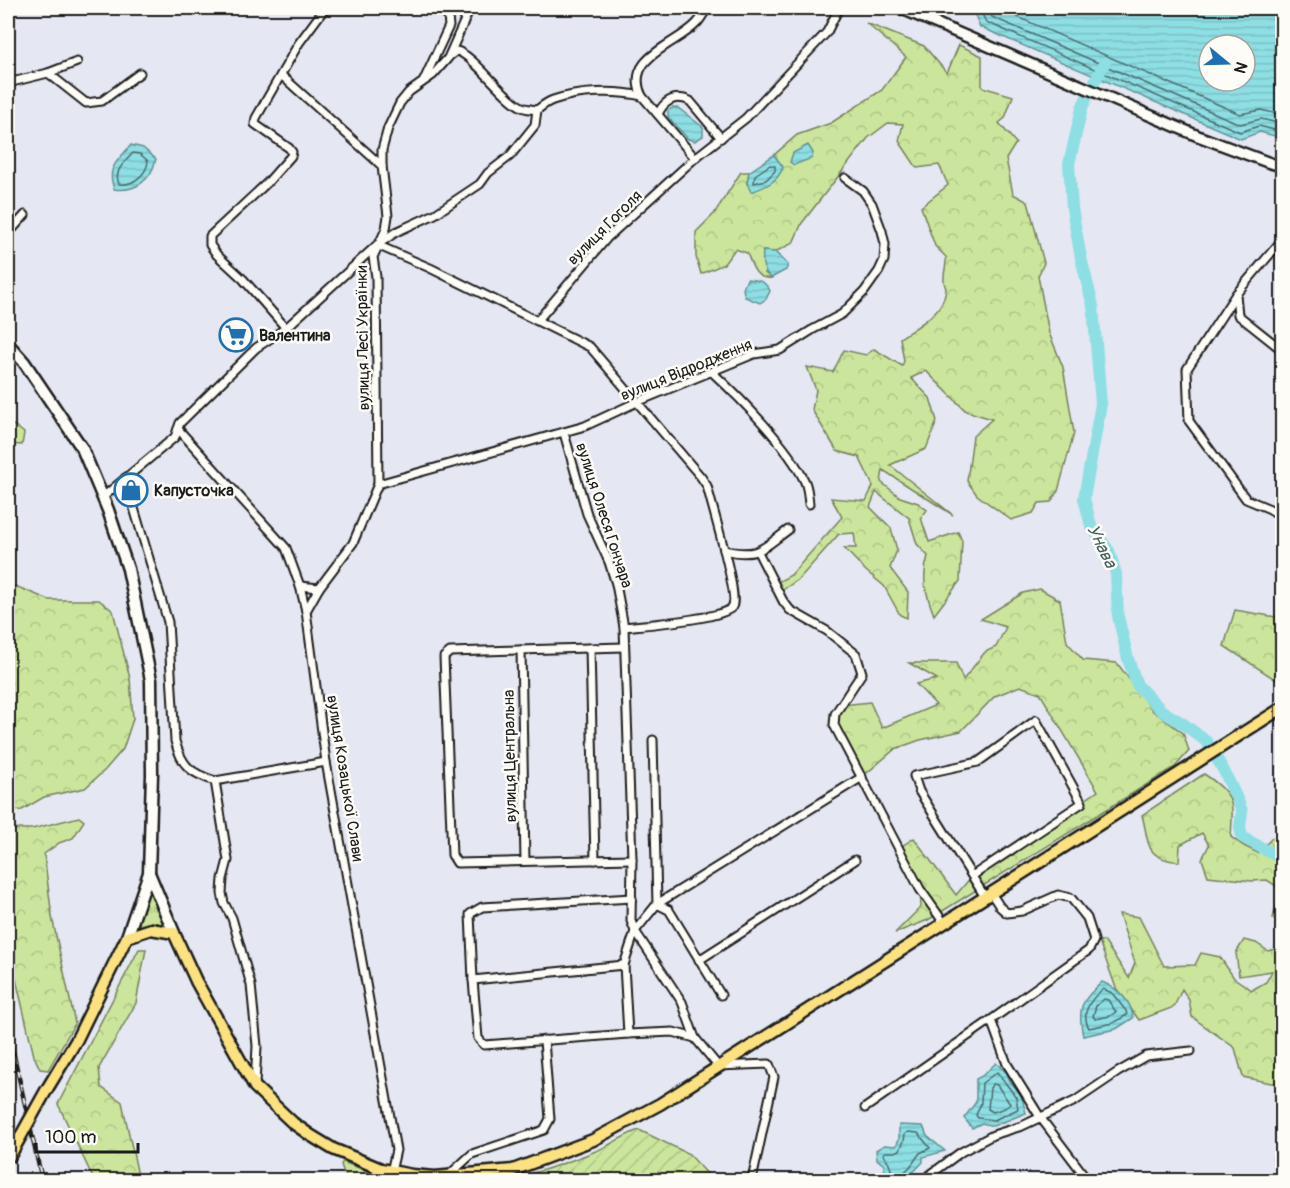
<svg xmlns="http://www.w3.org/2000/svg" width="1290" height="1188" viewBox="0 0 1290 1188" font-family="Pangolin,sans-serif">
	<defs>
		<pattern id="grass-tufts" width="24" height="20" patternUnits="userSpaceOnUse" patternTransform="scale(1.5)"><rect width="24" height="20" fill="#cbe59c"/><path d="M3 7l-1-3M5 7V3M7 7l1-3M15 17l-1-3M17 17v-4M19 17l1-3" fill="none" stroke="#aec486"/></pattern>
		<pattern id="forest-crowns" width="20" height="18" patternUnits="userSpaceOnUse" patternTransform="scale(1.5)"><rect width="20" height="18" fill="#cbe59c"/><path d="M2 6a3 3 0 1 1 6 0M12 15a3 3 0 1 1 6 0" fill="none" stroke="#aec486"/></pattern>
		<pattern id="garden-furrows" width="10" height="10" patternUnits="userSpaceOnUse" patternTransform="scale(1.5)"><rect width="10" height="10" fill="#cbe59c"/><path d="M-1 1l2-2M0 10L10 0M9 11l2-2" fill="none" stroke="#aec486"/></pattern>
		<pattern id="water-rules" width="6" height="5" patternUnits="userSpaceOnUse" patternTransform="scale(1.5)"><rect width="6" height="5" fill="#8ddfe4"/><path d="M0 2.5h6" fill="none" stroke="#79bfc3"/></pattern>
	</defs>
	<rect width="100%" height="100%" fill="#e5e7f2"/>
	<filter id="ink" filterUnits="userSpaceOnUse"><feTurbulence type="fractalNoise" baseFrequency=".0167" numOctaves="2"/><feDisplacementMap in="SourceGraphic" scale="12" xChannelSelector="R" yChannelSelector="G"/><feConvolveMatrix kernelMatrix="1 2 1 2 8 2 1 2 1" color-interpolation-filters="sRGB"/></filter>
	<g filter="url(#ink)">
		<g fill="url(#grass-tufts)" stroke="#74805c" stroke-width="1.5">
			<polygon points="148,886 168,926 152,922 138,925"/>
			<path d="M343,1162l24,9 1,3 -6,6c-13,1 -18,-3 -21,-16z"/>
		</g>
		<g fill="url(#forest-crowns)" stroke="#74805c" stroke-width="1.5">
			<path d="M866,23l58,23 23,27 12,-28 23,11v31l31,9 -8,22 -6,5 17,20 -10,16 7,35 15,8 16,61 -6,13 11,57 14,34 11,66 -16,58 -7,11 -12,1 -6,10 -22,7 -34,-25 -10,-14 6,-45 19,-17 -26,-8 -40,-40 -15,7 19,20 7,23 -11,28 -36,16 63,50 -70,-45 -2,12 19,15 18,6 9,7 -6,8 8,24 29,-10 4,9 -2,40 -26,34c-8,-21 -13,-37 -6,-59l-11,-12 -8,-26 -33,-26 -6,15 21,21 6,22 -7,18 18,24 -1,26 -7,-3 -16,-29 -18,-15 -22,-23h12l-2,-15 -15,1 -40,45 -21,14 -4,-9 17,-9 51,-58 -11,-19 35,3 7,-15 -14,-29 -22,-6 -25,-41 4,-20 -9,-23 26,5 11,-22 22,5 8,-6 28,17 2,-5 -4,-23c17,-12 43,-24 46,-48 0,-4 -2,-5 -2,-9 -1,-8 3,-16 2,-24l-11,-11 -14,-39 27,-22 -9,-20 -22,3 -18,-27 4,-17 -15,-1 -20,15 -66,85 -9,20 -18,9 -12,-1 2,22 6,5c-16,2 -19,-13 -24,-25l-12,-4 -11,15 -23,10 -5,-17v-25l18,-18 27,-42h8l-2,11 35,-16 -8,-12 23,-20 34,-12 51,-33 24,-33z"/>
			<polygon points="14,425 24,433 22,445 8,444 8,427"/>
			<polygon points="8,583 49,600 99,600 113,611 130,678 133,719 123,749 105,770 85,788 44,797 22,810 8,811"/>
			<polygon points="1040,589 1060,600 1067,642 1083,660 1117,663 1153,711 1183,733 1189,751 1175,767 928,920 895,933 921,907 920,889 899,848 914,838 956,895 972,876 1098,791 1040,693 1020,686 995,696 961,731 920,740 895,749 862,777 834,725 842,705 870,702 882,728 936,705 916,684 937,679 909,663 956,663 963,680 985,652 996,647 1006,627 981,619 1023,593"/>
			<polygon points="1235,610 1282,618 1277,639 1276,680 1224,646"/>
			<path d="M1204,774c32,21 29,28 27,63l13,9 14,7 13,-14 11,-9v98l-9,-10 8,-29 -14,-9 -15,1 -44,-5 -6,-17 7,-14 -7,-12 -22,12 -1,17c-35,-4 -29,-17 -37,-47z"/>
			<polygon points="79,817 84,821 73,838 59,843 44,854 52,917 75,1023 48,1070 40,1069 34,1056 8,945 8,835 16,829 32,829"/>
			<polygon points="1119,914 1139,917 1164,966 1195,965 1201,953 1220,957 1234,978 1252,990 1266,982 1272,971 1239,976 1236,953 1244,940 1256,943 1268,951 1279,948 1282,938 1282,1083 1271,1083 1243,1077 1235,1048 1192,1017 1189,1000 1182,989 1174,1007 1139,1020 1116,988 1099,941 1104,941 1129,978 1135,963"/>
			<polygon points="139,949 146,949 136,1003 99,1068 101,1087 122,1102 139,1180 94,1180 58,1104"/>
			<path d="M8,1098c5,13 7,31 0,43z"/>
			<polygon points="1282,1140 1282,1165 1275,1168 1273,1158"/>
		</g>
		<path fill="url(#garden-furrows)" stroke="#74805c" stroke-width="1.5" d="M639,1130l50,24 24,26h-217c34,-3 69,-17 100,-29 15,-6 28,-16 43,-21z"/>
		<g fill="url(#water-rules)" stroke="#609194" stroke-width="1.5" fill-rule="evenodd">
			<path d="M972,8h310v130l-22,-6 -19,7 -261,-112zM1209,45h36v36h-36z"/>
			<polygon points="673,107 678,108 703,127 703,136 695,141 688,139 668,117 668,111"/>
			<path d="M131,145l12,3 13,11c-5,22 -21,33 -42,30 -8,-22 3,-27 17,-44z"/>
			<polygon points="808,145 813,153 812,158 794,165 790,162 793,153"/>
			<path d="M774,155l9,12c-5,15 -18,20 -32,25l-4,-9 2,-11z"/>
			<path d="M763,251l12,1 13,13 -2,5 -15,8c-9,-8 -9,-16 -8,-27z"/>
			<path d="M747,279c10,1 18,1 23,12l-4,8 -6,4 -15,-6 -2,-8z"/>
			<path d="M1102,982c15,6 30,19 31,36l-17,11 -33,7c-6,-30 -2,-34 19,-54z"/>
			<polygon points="996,1063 1007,1073 1010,1081 1021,1094 1026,1113 993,1126 982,1123 972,1128 964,1118 976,1102 976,1079 982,1076"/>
			<path d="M899,1125l24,1 4,10 18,15 -22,6v5c-13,14 -19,23 -38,11l-1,-8 -7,-6 -1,-9 8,-5 12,1 3,-7z"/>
		</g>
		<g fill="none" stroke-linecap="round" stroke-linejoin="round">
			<g stroke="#496a6c" stroke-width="1.5">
				<polyline points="979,8 986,22 1240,132 1259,126 1282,132"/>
				<polyline points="987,8 992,17 1240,124 1261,119 1282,124"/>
				<polyline points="997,8 1240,114 1261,110 1282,115"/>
				<path d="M133,153l7,1 8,7c-1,13 -15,25 -29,23 -6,-13 6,-22 14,-31z"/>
				<polygon points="770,165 775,166 775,171 766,180 754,183 755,175"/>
				<path d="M1103,989l9,4 14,18 1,4 -14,8 -24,5c-9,-15 2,-29 14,-39z"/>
				<polygon points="1104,999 1108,1000 1116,1012 1110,1016 1095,1019 1093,1016 1096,1006"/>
				<polygon points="997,1072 1016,1097 1018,1109 994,1120 978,1118 976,1115 981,1103 982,1083"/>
				<polygon points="993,1084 997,1085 1010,1104 1005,1108 993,1112 988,1109 990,1088"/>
				<path d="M908,1132l10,1 12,15 -10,5c-7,9 -10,17 -21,22l-8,-5 -2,-7 -6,-9 2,-2h10l5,-2 4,-9 1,-7z"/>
			</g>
			<g stroke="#8ddfe4" stroke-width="12">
				<polyline points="1095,81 1105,62"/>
				<polyline points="1086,99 1082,108 1069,164 1072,208 1081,258 1093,306 1101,404 1084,498 1091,526 1109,551 1116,574 1118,616 1128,659 1137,685 1162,711 1185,725 1207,742 1224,771 1238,801 1242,811 1240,827 1242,837 1282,859"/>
			</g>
			<g stroke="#1c1c1c" stroke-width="11">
				<g id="minor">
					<path d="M451,55l5,-4c15,1 48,48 66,56 4,2 10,2 15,3 5,-4 10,-8 16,-10 26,-9 62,-10 89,-4 -19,-39 35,-51 55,-73 4,-4 7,-10 10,-15"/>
					<polyline points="48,73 77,62"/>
					<polyline points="281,75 382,166"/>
					<polyline points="424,80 449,26 447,8"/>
					<polyline points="8,83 48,73 86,103 102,101 140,73"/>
					<polyline points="642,96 695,158"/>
					<path d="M658,114c6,-13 17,-20 32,-13l31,37"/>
					<polyline points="8,234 25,215"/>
					<polyline points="1282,240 1236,294 1238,315 1282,350"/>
					<path d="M377,245l53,23 160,79 111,130 6,9c4,17 33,112 25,121 -8,12 -91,18 -108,20"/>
					<polyline points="1236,294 1187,369 1189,421 1246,499 1270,509 1282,517"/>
					<polyline points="538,320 607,238 695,158 746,118 827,32 839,8"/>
					<polyline points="286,328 243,279 217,255 210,245 210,236 268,182 291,156 292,152 289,148 255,124 256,118 299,43 325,8"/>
					<path d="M712,372c28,26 77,75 93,110 3,7 3,14 4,22"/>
					<polyline points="178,429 286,548 300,586 306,611 326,762 396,1150 391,1172 387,1180"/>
					<polyline points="564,433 587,514 609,562 616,584 624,627 632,859 631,921 635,931 682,1002 695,1038 718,1066 769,1064 774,1077 752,1180"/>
					<path d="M125,478l43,144 7,119c7,26 16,32 40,40l13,79 -5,19 -1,14 2,10 8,15 19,67 6,61 -2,39"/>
					<polyline points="378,484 585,426 637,402 754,354 780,350 812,330 842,314 864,292 879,271 884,260 885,244 882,231 872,204 863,191 845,178"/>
					<polyline points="103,497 175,437 180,423 256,348 286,328 377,245 396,232 435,214 480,184 488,173 510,156 535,125 537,110"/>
					<path d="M724,550c34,8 38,-1 64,-20"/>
					<polyline points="758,552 783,601 790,610 827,631 856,654 862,673 835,714 834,725 920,889 944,923"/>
					<polyline points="300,586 319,588"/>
					<polyline points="306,611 319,588 353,543 378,484 376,277 373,257 386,229 388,216 382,166 382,150 388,128 400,103 409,92 433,75 448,58 468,13 473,8"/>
					<polyline points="624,647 450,652 444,657 452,855 457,863 632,859"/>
					<polyline points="590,648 595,860"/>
					<polyline points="521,650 525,861"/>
					<polyline points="653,740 657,904 669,910 721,995"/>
					<polyline points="215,781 326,762"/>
					<polyline points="972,876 1082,803 1036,720 978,762 914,776 919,791 985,897"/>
					<polyline points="991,893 1000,907 1007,913 1022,911 1058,895 1071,898 1087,918 1094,940 1089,950 991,1020 1007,1064 1040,1117 1088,1180"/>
					<polyline points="699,960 855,860"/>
					<polyline points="624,965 473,980 478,1038 484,1045 628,1034"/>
					<polyline points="473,980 470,914 482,907 632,898"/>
					<polyline points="695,1038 673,1032 628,1034 624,965 635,931 657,904 862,777"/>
					<polyline points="865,1108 991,1020"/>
					<polyline points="449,1175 472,1154 544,1130 550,1119 544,1040"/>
					<polyline points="923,1180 961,1152 993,1135 1022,1126 1075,1101 1118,1072 1146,1056 1191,1051"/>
				</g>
			</g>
			<g stroke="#1c1c1c" stroke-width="14">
				<polyline id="tertiary" points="900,8 1198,136 1270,163 1282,166"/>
			</g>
			<g stroke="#1c1c1c" stroke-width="15">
				<g id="secondary">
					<polyline points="8,344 24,362 82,448 108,510 128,569 151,680 152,774 149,873 127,937"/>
					<polyline points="149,873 174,933"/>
				</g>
			</g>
			<g stroke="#1c1c1c" stroke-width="15">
				<polyline id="primary" points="47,1089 76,1041 127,937 151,929 174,933 196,981 255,1087 293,1123 310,1135 333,1149 381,1169 412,1175 435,1177 513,1170 593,1140 660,1104 1282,708"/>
			</g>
			<use href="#minor" stroke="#fdfcf7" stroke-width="7"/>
			<use href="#tertiary" stroke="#fdfcf7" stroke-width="9"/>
			<use href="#secondary" stroke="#fdfcf7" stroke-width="10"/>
			<use href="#primary" stroke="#fbe180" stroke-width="10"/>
			<g stroke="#1c1c1c" stroke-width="4.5">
				<polyline id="rail" points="8,1029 42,1180"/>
			</g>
			<use href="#rail" stroke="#fdfcf7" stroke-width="2" stroke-dasharray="7" stroke-linecap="butt"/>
			<g stroke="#1c1c1c" stroke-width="15" stroke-linecap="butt">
				<polyline id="primary-bridge" points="8,1159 47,1089"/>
			</g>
			<use href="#primary-bridge" stroke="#fbe180" stroke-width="10"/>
		</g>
	</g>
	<defs>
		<g id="supermarket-ring" transform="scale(1.725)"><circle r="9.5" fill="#fdfcf7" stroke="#1f6fb2" stroke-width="1.5"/><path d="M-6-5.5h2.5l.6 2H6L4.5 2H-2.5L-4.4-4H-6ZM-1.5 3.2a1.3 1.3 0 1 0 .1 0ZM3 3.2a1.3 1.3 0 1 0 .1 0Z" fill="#1f6fb2"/></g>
		<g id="shop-ring" transform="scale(1.725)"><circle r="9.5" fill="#fdfcf7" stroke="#1f6fb2" stroke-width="1.5"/><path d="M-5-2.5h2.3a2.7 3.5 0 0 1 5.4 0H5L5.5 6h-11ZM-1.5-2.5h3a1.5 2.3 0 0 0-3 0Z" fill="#1f6fb2"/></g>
	</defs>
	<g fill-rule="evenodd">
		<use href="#supermarket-ring" x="236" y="335"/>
		<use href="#shop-ring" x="131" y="490"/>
	</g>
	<g text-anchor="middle" stroke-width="5" stroke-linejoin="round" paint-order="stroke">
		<g font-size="16" fill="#1c1c1c" stroke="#fdfcf7">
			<text transform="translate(604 227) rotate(-45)" y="6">вулиця Гоголя</text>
			<text transform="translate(362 338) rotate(-91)" y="6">вулиця Лесі Українки</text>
			<text transform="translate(686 369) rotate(-22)" y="6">вулиця Відродження</text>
			<text transform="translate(605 515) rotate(72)" y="6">вулиця Олеся Гончара</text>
			<text transform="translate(509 756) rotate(-91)" y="6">вулиця Центральна</text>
			<text transform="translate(346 778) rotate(81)" y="6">вулиця Козацької Слави</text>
		</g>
		<g font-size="16" font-weight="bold" fill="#1c1c1c" stroke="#fdfcf7" text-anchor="start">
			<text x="259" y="341">Валентина</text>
			<text x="154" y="496">Капусточка</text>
		</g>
		<g font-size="18" font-style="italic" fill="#446062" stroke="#fdfcf7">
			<text transform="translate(1102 546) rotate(64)" y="6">Унава</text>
		</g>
	</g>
	<rect width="1290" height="1188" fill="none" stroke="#fdfcf7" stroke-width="30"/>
	<rect x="15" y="15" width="1260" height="1158" fill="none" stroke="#1c1c1c" stroke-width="2" filter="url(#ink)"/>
	<g transform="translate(1227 63) rotate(109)"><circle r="28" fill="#fdfcf7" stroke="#a3a29f" stroke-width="1.5"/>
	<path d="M0-4.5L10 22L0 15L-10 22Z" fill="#1f6fb2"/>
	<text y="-9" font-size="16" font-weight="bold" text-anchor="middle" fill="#1c1c1c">N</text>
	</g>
	<path d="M36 1143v9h102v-9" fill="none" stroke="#1c1c1c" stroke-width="3"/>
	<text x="45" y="1143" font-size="18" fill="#1c1c1c" stroke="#fdfcf7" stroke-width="4.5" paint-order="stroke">100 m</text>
</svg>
